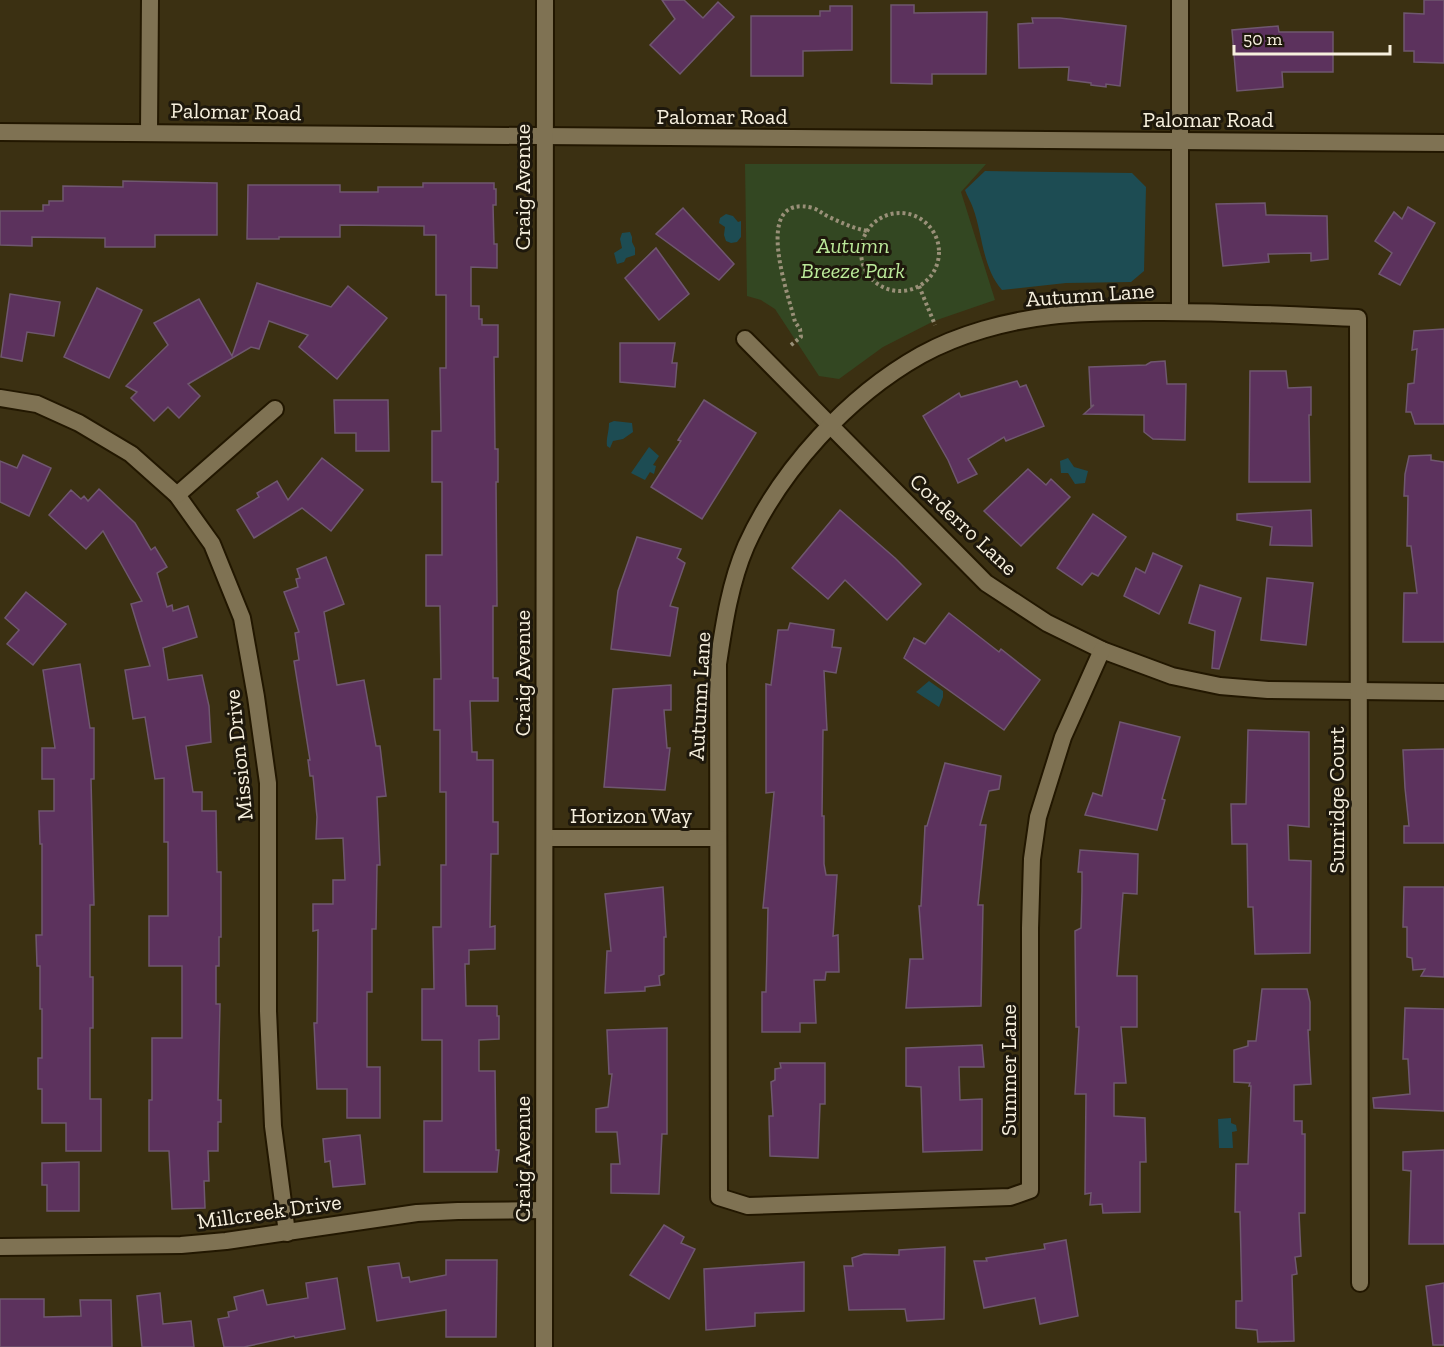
<svg xmlns="http://www.w3.org/2000/svg" width="1444" height="1347" viewBox="0 0 1444 1347" font-family="'Zilla Slab',serif">
	<rect width="100%" height="100%" fill="#3b3012"/>
	<polygon fill="#334722" points="745,164 986,164 961,192 995,300 934,321 883,347 839,379 819,376 775,309 761,300 747,296"/>
	<g fill="#1d4c53">
		<path d="M985,171l147,2 14,14 -2,84 -13,11 -65,1 -64,7c-20,-23 -19,-55 -29,-82 -2,-6 -6,-12 -8,-18z"/>
		<polygon points="726,214 733,216 738,222 741,221 741,237 737,242 731,243 726,241 724,235 725,227 719,223 720,218"/>
		<polygon points="630,232 632,237 632,242 635,248 635,255 626,258 624,262 617,264 614,253 622,248 620,239 622,233"/>
		<path d="M614,421l18,2 1,9 -10,7 -10,2 -3,7 -3,-2c-1,-8 2,-14 2,-23z"/>
		<polygon points="649,447 659,456 653,465 656,466 654,474 650,472 645,480 631,473"/>
		<polygon points="1068,458 1074,467 1088,471 1085,483 1075,484 1068,473 1061,473 1060,461"/>
		<polygon points="929,681 943,691 943,697 939,707 916,692"/>
		<polygon points="1231,1118 1231,1123 1236,1125 1237,1131 1232,1132 1233,1148 1219,1148 1218,1119"/>
	</g>
	<g fill="#5c325d" stroke="#6f576f" stroke-width="1.5">
		<polygon points="662,0 684,0 703,18 718,2 734,17 680,74 650,45 675,19"/>
		<polygon points="1424,0 1444,0 1444,63 1414,62 1414,51 1404,51 1404,13 1424,14"/>
		<polygon points="891,5 914,5 914,13 987,12 986,74 932,74 932,84 891,83"/>
		<polygon points="830,6 852,6 852,50 803,51 803,76 751,76 751,16 820,16 820,11 830,11"/>
		<polygon points="1032,18 1060,18 1126,26 1120,86 1106,84 1106,87 1091,85 1091,83 1068,80 1069,67 1019,68 1018,24 1033,23"/>
		<polygon points="1278,26 1279,32 1333,32 1333,72 1282,72 1283,87 1237,91 1232,30"/>
		<polygon points="123,181 217,183 217,235 155,235 155,247 105,247 105,238 32,237 32,246 0,245 0,211 43,211 43,205 49,205 49,201 63,201 63,186 123,187"/>
		<polygon points="423,183 494,183 494,189 496,189 496,205 493,205 494,244 497,244 497,268 471,267 471,306 479,306 479,319 482,319 482,325 498,325 498,357 494,357 495,449 498,449 498,482 496,482 497,606 493,606 493,678 498,678 498,701 470,701 472,752 477,752 477,760 493,760 493,822 498,822 498,854 491,854 490,927 495,926 495,949 469,950 469,964 465,964 466,1006 497,1006 497,1016 499,1016 499,1039 479,1040 479,1071 495,1071 496,1150 499,1150 497,1172 424,1172 424,1121 442,1121 442,1040 422,1040 422,989 434,989 433,927 441,927 441,865 446,865 446,792 440,792 440,730 434,730 434,679 441,679 440,606 426,606 426,555 442,555 442,482 432,482 432,431 441,431 440,368 446,368 446,295 436,295 436,235 424,235 424,226 340,225 340,237 279,237 279,239 247,239 248,185 340,185 340,192 378,192 378,187 423,187"/>
		<polygon points="1265,203 1266,215 1327,216 1328,259 1311,261 1311,253 1268,254 1269,262 1223,266 1216,204"/>
		<polygon points="1408,207 1435,223 1400,285 1379,274 1392,253 1375,241 1394,212 1402,219"/>
		<polygon points="683,208 734,264 719,280 656,234"/>
		<polygon points="656,248 689,294 659,320 625,278"/>
		<polygon points="257,283 331,307 348,286 387,318 337,379 299,347 308,335 269,321 259,349 251,347 188,384 200,396 179,418 168,407 154,421 131,398 137,392 126,386 168,345 154,323 199,299 232,356"/>
		<polygon points="97,288 142,310 109,378 64,357"/>
		<polygon points="10,294 60,302 54,336 27,332 22,361 1,357"/>
		<polygon points="1444,329 1444,424 1415,424 1411,412 1406,412 1408,384 1414,383 1417,349 1412,350 1414,331"/>
		<polygon points="620,343 675,343 672,363 677,363 675,387 620,382"/>
		<polygon points="1165,361 1167,384 1186,384 1185,440 1153,439 1144,432 1144,415 1084,414 1094,405 1091,406 1089,367 1146,365 1151,362"/>
		<polygon points="1250,371 1286,371 1288,388 1311,387 1311,415 1309,415 1310,482 1249,482"/>
		<polygon points="1017,381 1020,387 1026,385 1044,426 1006,441 1004,437 968,459 977,474 958,483 948,460 923,416 959,393 961,397"/>
		<polygon points="334,400 388,400 389,451 356,451 356,433 335,433"/>
		<polygon points="704,400 756,433 702,519 651,487 681,441 678,440"/>
		<polygon points="23,455 51,468 29,516 0,502 0,461 17,468"/>
		<polygon points="1431,455 1431,460 1444,462 1444,642 1403,642 1404,593 1417,593 1411,546 1407,546 1408,496 1404,496 1405,474 1409,456"/>
		<polygon points="322,458 363,490 331,531 302,508 254,538 237,510 259,497 257,493 277,481 288,500"/>
		<polygon points="1028,469 1046,485 1051,479 1070,497 1021,546 984,511"/>
		<polygon points="99,489 135,523 151,550 155,547 167,567 157,573 167,607 172,605 173,611 188,606 197,637 163,648 168,680 202,675 209,706 211,742 186,746 193,792 202,792 202,811 216,811 217,872 221,872 221,937 219,937 219,966 216,966 216,1004 220,1004 218,1100 221,1100 221,1122 218,1122 218,1151 208,1151 209,1181 204,1181 205,1208 172,1209 169,1151 149,1151 149,1100 152,1100 152,1038 182,1038 182,966 149,966 149,916 168,916 168,842 164,842 164,778 155,779 145,717 133,719 125,670 150,666 131,604 142,601 103,531 86,549 49,515 71,490 81,499 84,496 88,501"/>
		<polygon points="840,510 895,558 921,584 887,620 845,580 828,599 792,568"/>
		<polygon points="1311,510 1312,546 1270,545 1272,527 1237,520 1237,514"/>
		<polygon points="1093,514 1126,537 1098,576 1092,573 1082,585 1057,568"/>
		<polygon points="637,537 681,549 677,558 685,563 670,606 678,608 670,656 611,649 618,591"/>
		<polygon points="1153,553 1182,566 1159,614 1124,596 1136,568 1145,573"/>
		<polygon points="326,557 344,604 324,612 337,685 364,680 376,746 380,746 386,796 377,797 380,865 377,865 376,929 372,929 372,992 367,992 367,1067 380,1067 380,1118 347,1118 347,1089 317,1089 314,1023 317,1023 318,930 313,931 313,904 333,904 333,880 345,880 343,838 316,839 317,817 313,776 310,776 308,760 310,760 294,661 299,660 295,633 299,632 284,592 298,587 296,579 300,578 297,569"/>
		<polygon points="1267,578 1313,583 1306,645 1261,640"/>
		<polygon points="1200,585 1241,598 1219,669 1212,668 1215,631 1189,623"/>
		<polygon points="26,592 66,624 33,665 7,644 19,630 5,618"/>
		<polygon points="949,613 999,652 1001,649 1040,680 1004,730 904,658 914,638 925,644"/>
		<polygon points="790,623 834,630 832,647 841,648 836,673 824,671 827,730 823,730 822,816 824,816 824,864 826,875 837,875 833,936 838,935 839,972 826,972 825,980 814,980 816,1023 800,1023 800,1032 762,1032 762,992 766,992 768,908 763,908 774,792 766,793 766,684 771,685 778,630 788,630"/>
		<polygon points="80,664 90,728 94,728 94,779 91,779 94,905 90,905 90,977 93,977 93,1028 90,1028 90,1099 101,1099 101,1151 66,1151 66,1123 42,1123 42,1089 38,1089 38,1058 42,1058 42,1009 40,1009 40,966 37,966 36,935 42,935 42,844 40,844 39,811 54,811 54,779 42,779 42,748 55,748 43,670"/>
		<polygon points="671,685 671,710 664,710 667,748 670,748 665,790 604,787 613,689"/>
		<polygon points="1120,722 1180,737 1162,799 1165,800 1157,830 1085,815 1093,793 1102,796"/>
		<polygon points="1248,730 1309,732 1309,827 1288,825 1289,860 1311,861 1310,953 1255,954 1253,907 1248,907 1247,844 1232,844 1231,804 1246,804"/>
		<polygon points="1444,749 1444,843 1404,843 1404,826 1409,826 1405,788 1403,750"/>
		<polygon points="945,763 1001,776 999,789 989,791 980,825 986,825 978,905 983,905 981,1006 906,1008 910,959 923,959 919,906 921,906 925,826 927,826"/>
		<polygon points="1080,850 1138,854 1137,894 1123,893 1117,976 1137,976 1137,1027 1121,1027 1126,1083 1114,1083 1114,1116 1145,1118 1146,1162 1140,1162 1140,1212 1103,1213 1102,1204 1090,1205 1091,1193 1085,1194 1086,1094 1075,1094 1079,1027 1076,1027 1075,931 1081,928 1082,891 1082,872 1078,872"/>
		<polygon points="663,887 666,937 664,937 664,974 659,976 660,985 645,987 645,991 605,993 607,951 611,951 605,894"/>
		<polygon points="1404,887 1444,887 1444,977 1421,976 1425,969 1413,970 1412,958 1407,957 1407,927 1403,927"/>
		<polygon points="1262,989 1307,989 1310,1002 1310,1030 1308,1030 1311,1084 1294,1085 1294,1121 1302,1121 1302,1134 1305,1134 1305,1213 1299,1213 1301,1256 1295,1257 1297,1274 1292,1275 1294,1341 1258,1342 1257,1330 1236,1328 1236,1301 1242,1301 1240,1212 1235,1212 1236,1164 1248,1164 1251,1086 1249,1086 1250,1083 1234,1082 1234,1050 1248,1046 1248,1041 1256,1041"/>
		<polygon points="1405,1008 1444,1009 1444,1111 1374,1108 1373,1098 1410,1094 1408,1059 1403,1059"/>
		<polygon points="667,1028 667,1134 662,1134 659,1194 611,1193 611,1164 620,1164 617,1132 596,1132 596,1109 608,1107 612,1074 609,1074 607,1030"/>
		<polygon points="982,1045 984,1067 959,1067 960,1100 982,1099 982,1150 923,1152 921,1087 906,1086 906,1048"/>
		<polygon points="780,1063 825,1063 825,1104 820,1104 818,1158 770,1156 769,1116 773,1116 771,1082 775,1080 775,1069 781,1068"/>
		<polygon points="360,1135 365,1184 333,1187 330,1161 325,1162 323,1139"/>
		<polygon points="1444,1150 1444,1244 1409,1244 1411,1171 1403,1170 1403,1152"/>
		<polygon points="79,1162 79,1211 47,1211 47,1185 42,1185 42,1163"/>
		<polygon points="664,1225 684,1237 681,1243 695,1249 669,1299 630,1275"/>
		<polygon points="1066,1240 1078,1316 1040,1324 1035,1298 984,1308 974,1261 987,1261 986,1258 1045,1249 1044,1244"/>
		<polygon points="945,1247 944,1319 907,1321 905,1309 849,1310 844,1266 853,1266 852,1258 864,1254 899,1255 899,1250"/>
		<polygon points="446,1260 497,1260 496,1337 446,1337 446,1310 377,1321 368,1267 399,1263 402,1278 409,1277 410,1282 446,1275"/>
		<polygon points="804,1262 804,1311 755,1313 755,1326 706,1330 704,1269"/>
		<polygon points="337,1278 345,1329 295,1338 294,1336 244,1347 224,1347 218,1319 229,1317 228,1312 237,1310 234,1297 263,1290 267,1305 308,1298 306,1283"/>
		<polygon points="1444,1283 1444,1345 1433,1345 1426,1286"/>
		<polygon points="160,1293 163,1324 191,1321 194,1347 142,1347 137,1296"/>
		<polygon points="0,1299 44,1299 44,1317 81,1316 80,1300 111,1300 112,1347 0,1347"/>
	</g>
	<g fill="none" stroke-linecap="round" stroke-linejoin="round">
		<g stroke="#221700" stroke-width="20">
			<g id="minor">
				<polyline points="1180,0 1180,312"/>
				<polyline points="149,132 150,0"/>
				<polyline points="745,339 986,583 1047,623 1102,650 1172,676 1220,686 1268,690 1444,692"/>
				<polyline points="0,398 37,404 79,423 131,454 177,495 212,544 242,618 256,697 268,783 268,1011 273,1126 287,1233"/>
				<polyline points="177,495 275,409"/>
				<path d="M1102,650l-39,87 -25,80 -6,42 -2,69v262l-20,7 -262,9 -29,-9 -1,-533c6,-40 12,-81 28,-118 34,-76 102,-150 175,-191 38,-21 86,-34 129,-39 32,-4 63,-4 95,-4 71,-1 142,3 213,6l2,965"/>
				<polyline points="545,838 718,838"/>
				<polyline points="0,1247 181,1245 226,1241 417,1213 458,1211 544,1210"/>
			</g>
		</g>
		<g stroke="#221700" stroke-width="20">
			<g id="tertiary">
				<polyline points="0,132 1444,143"/>
				<polyline points="544,1347 545,0"/>
			</g>
		</g>
		<g stroke="#999078" stroke-width="4" stroke-dasharray="3 3" stroke-linecap="butt">
			<circle cx="900" cy="252" r="39"/>
			<polyline points="919,286 935,325"/>
			<path d="M791,345l10,-8 -1,-8 -5,-7c-6,-26 -45,-130 18,-114 6,2 10,6 16,9 13,6 24,11 38,14"/>
		</g>
		<use href="#minor" stroke="#7f7253" stroke-width="16"/>
		<use href="#tertiary" stroke="#7f7253" stroke-width="16"/>
	</g>
	<g text-anchor="middle" stroke-width="6" stroke-linejoin="round" paint-order="stroke">
		<g font-size="22" fill="#f7f0de" stroke="#1e180c">
			<text transform="translate(236 111) rotate(1)" y="8">Palomar Road</text>
			<text x="722" y="124">Palomar Road</text>
			<text x="1208" y="127">Palomar Road</text>
			<text transform="translate(522 187) rotate(-90)" y="8">Craig Avenue</text>
			<text transform="translate(1090 294) rotate(-4)" y="8">Autumn Lane</text>
			<text transform="translate(964 524) rotate(43)" y="8">Corderro Lane</text>
			<text transform="translate(522 673) rotate(-90)" y="8">Craig Avenue</text>
			<text transform="translate(699 696) rotate(-87)" y="8">Autumn Lane</text>
			<text transform="translate(238 755) rotate(-96)" y="8">Mission Drive</text>
			<text transform="translate(1336 800) rotate(-90)" y="8">Sunridge Court</text>
			<text x="631" y="823">Horizon Way</text>
			<text transform="translate(1008 1070) rotate(-90)" y="8">Summer Lane</text>
			<text transform="translate(522 1159) rotate(-90)" y="8">Craig Avenue</text>
			<text transform="translate(269 1211) rotate(-8)" y="8">Millcreek Drive</text>
		</g>
		<g font-size="22" font-style="italic" fill="#bbe999" stroke="#1e180c">
			<text x="853" y="253">Autumn<tspan x="853" dy="25">Breeze Park</tspan></text>
		</g>
	</g>
	<path d="M1234 45v9h156v-9" fill="none" stroke="#f7f0de" stroke-width="3"/>
	<text x="1243" y="45" font-size="18" fill="#f7f0de" stroke="#1e180c" stroke-width="4.5" paint-order="stroke">50 m</text>
</svg>
